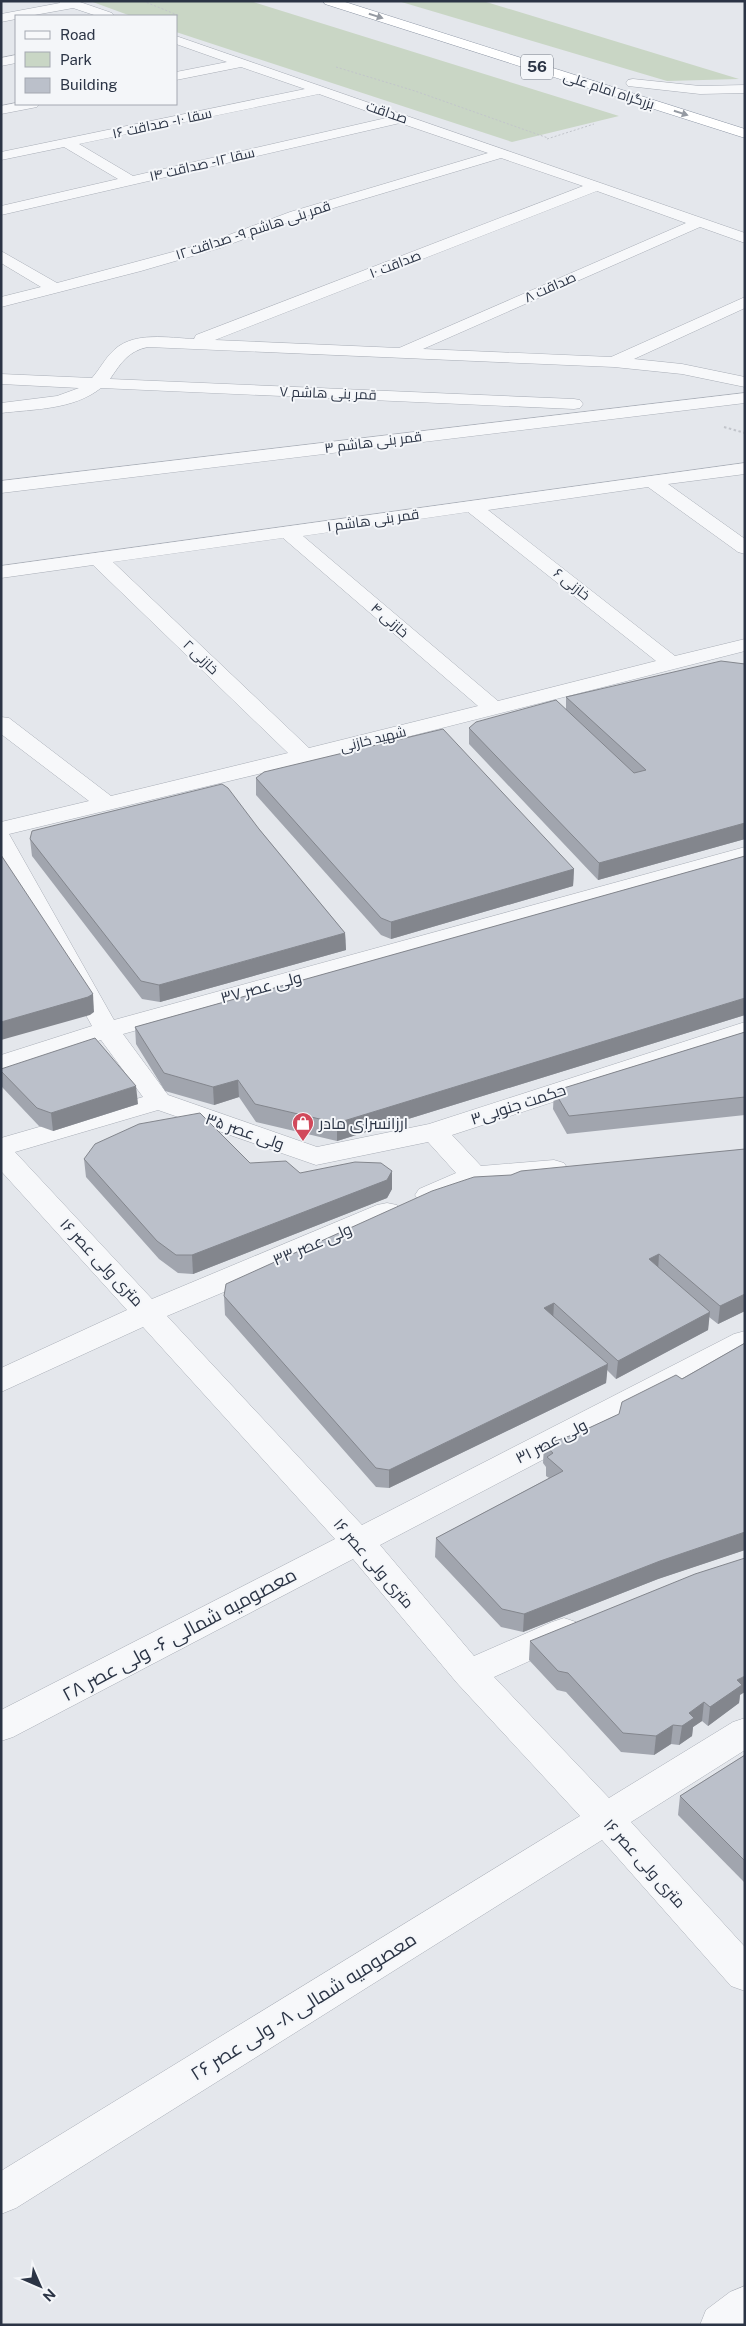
<svg xmlns="http://www.w3.org/2000/svg" width="746" height="2326" viewBox="0 0 746 2326" font-family="'Public Sans',Cairo,sans-serif">
	<rect width="100%" height="100%" fill="#e4e7ec"/>
	<g fill="#c9d6c5">
		<polygon points="90,1 250,1 619,116 512,142 176,32 176,16 131,16"/>
		<polygon points="398,1 483,1 739,79 667,81"/>
	</g>
	<g fill="none" stroke-linecap="round" stroke-linejoin="round">
		<g stroke="#a9aeb7" stroke-width="1">
			<g id="minor">
				<polygon points="59,1 77,1 112,13 114,16 97,16 73,8 29,16 16,16 16,19 1,22 1,14 60,3"/>
				<path d="M176,36l569,197v10l-45,-16 -277,122 188,8 134,-60v11l-111,51 48,5 63,13v10l-63,-13 -68,-7 -466,-20c-20,4 -27,16 -38,32l464,20 6,1 3,4 -3,4 -6,1 -473,-21c-28,22 -67,21 -100,25v-10l56,-7 22,-8 -78,-4v-10l91,4c8,-9 13,-20 22,-28 20,-19 55,-12 80,-11l2,-4 387,-149 -82,-28 -201,60 -80,30 -79,23 -140,36v-10l40,-10 -40,-24v-12l56,32 153,-41 80,-30 198,-59 -88,-30 -399,92v-9l117,-27 -54,-32 -63,13v-8l304,-63 -64,-22 -65,13v-8l51,-10 -51,-18zM319,94l67,24 -253,58 -54,-32zM597,191l89,32 -287,125 -184,-8z"/>
				<polygon points="16,55 16,63 1,66 1,58"/>
				<polygon points="633,79 700,86 745,85 745,93 700,94 628,86 626,83 628,80"/>
				<polygon points="16,103 16,104 39,104 37,107 1,114 1,106"/>
				<polygon points="745,393 745,403 1,493 1,481"/>
				<path d="M745,463v11l-77,10 77,55v15l-7,-2 -90,-65 -160,23 187,146 70,-17v12l-441,112 -295,71 105,186 631,-173v14l-622,173 45,61 149,52 112,-23 316,-102v17l-293,96 29,31 73,-6 10,3 4,6 -4,6 -85,10 -40,16 -10,3 -10,-3 -4,-6 4,-6 37,-16 -28,-31 -112,23 -158,-55 -143,42 137,147 225,-94 10,-2 10,2 4,7 -4,7 -230,97 195,209 372,-191 11,-3v23l-365,191 94,111 78,-34 12,-4 12,4 5,9 -5,9 -82,37 115,121 124,-76 12,-4v32l-114,72 114,125v44l-14,-5 -129,-146 -586,368 -15,6v-43l579,-355 -123,-133 -104,-124 -340,178 -12,4v-31l334,-171 -192,-212 -142,65v-24l126,-58 -126,-139v-33l142,-41 -42,-57 -100,32v-17l91,-29 -91,-165v-39l88,-21 -88,-67v-17l8,1 102,78 177,-43 -195,-188 -92,13v-12zM468,512l188,149 -158,40 -195,-165zM283,538l195,168 -169,42 -196,-186z"/>
				<polygon points="745,2286 745,2325 700,2325 706,2310 730,2292"/>
			</g>
		</g>
		<g stroke="#8b94a3" stroke-width="1">
			<polygon id="highway" points="323,1 342,1 745,129 745,138 325,4"/>
		</g>
		<g stroke="#c2c5cb" stroke-width="1" stroke-dasharray="2 2" stroke-linecap="butt">
			<polyline points="143,1 180,16"/>
			<polyline points="336,67 415,91 548,138"/>
			<polyline points="547,139 594,124"/>
		</g>
		<polyline stroke="#c2c5cb" stroke-width="2" stroke-dasharray="2.5 2.5" stroke-linecap="butt" points="724,427 745,433"/>
		<use href="#minor" fill="#f7f8fa" fill-rule="evenodd"/>
		<use href="#highway" fill="#fff" fill-rule="evenodd"/>
	</g>
	<g fill="#a1a5ae">
		<polygon points="745,664 745,839 598,880 469,744 469,728 566,709 566,697"/>
		<polygon points="256,778 574,869 573,886 391,939 381,935 256,795"/>
		<polygon points="259,829 345,933 346,950 160,1002 142,999 32,856 30,839"/>
		<polygon points="745,856 745,1015 337,1141 256,1122 239,1097 214,1105 165,1091 136,1044 135,1027"/>
		<polygon points="745,1032 745,1115 567,1134 553,1109 554,1091"/>
		<polygon points="1,1069 138,1104 53,1131 39,1126 2,1087"/>
		<polygon points="745,1149 745,1311 718,1324 709,1317 708,1330 616,1379 607,1370 606,1383 389,1488 376,1487 225,1315 224,1296 511,1175"/>
		<polygon points="84,1159 250,1163 300,1173 392,1171 392,1189 387,1198 193,1274 178,1273 159,1259 86,1177"/>
		<polygon points="745,1343 745,1550 658,1579 523,1632 501,1627 435,1557 436,1538 549,1478 546,1476 546,1467 543,1463 544,1445 578,1433 619,1414"/>
		<polygon points="530,1641 740,1695 739,1703 708,1726 702,1721 693,1727 692,1736 679,1745 671,1744 654,1755 621,1752 566,1692 557,1690 529,1660"/>
		<polygon points="745,1755 745,1883 678,1815 680,1796"/>
	</g>
	<g fill="#83868d">
		<polygon points="745,823 745,839 598,880 599,863"/>
		<polygon points="574,869 573,886 391,939 391,922"/>
		<polygon points="345,933 346,950 160,1002 159,985"/>
		<polygon points="93,994 94,1012 90,1015 1,1040 1,1022"/>
		<polygon points="745,998 745,1015 337,1141 337,1123"/>
		<polygon points="238,1080 239,1097 214,1105 213,1087"/>
		<polygon points="136,1086 138,1104 53,1131 51,1113"/>
		<polygon points="392,1171 392,1189 387,1198 193,1274 192,1255"/>
		<polygon points="659,1254 658,1272 649,1259"/>
		<polygon points="745,1294 745,1311 718,1324 720,1306"/>
		<polygon points="554,1303 553,1321 544,1308"/>
		<polygon points="710,1312 708,1330 616,1379 618,1361"/>
		<polygon points="608,1364 606,1383 389,1488 389,1470"/>
		<polygon points="745,1532 745,1550 658,1579 523,1632 524,1614 660,1561"/>
		<polygon points="745,1676 745,1692 740,1695 739,1703 708,1726 710,1707 737,1680"/>
		<polygon points="704,1702 702,1721 693,1727 692,1736 679,1745 682,1726 689,1713"/>
		<polygon points="673,1725 671,1744 654,1755 656,1736"/>
	</g>
	<g fill="#bbc0ca" stroke="#83868d">
		<polygon points="721,661 745,664 745,823 599,863 469,728 476,722 556,700 634,773 646,770 566,697"/>
		<polygon points="443,729 574,869 391,922 381,918 256,778 264,772"/>
		<polygon points="222,784 228,788 259,829 345,933 159,985 141,981 30,839 32,831"/>
		<polygon points="1,855 93,994 88,997 1,1022"/>
		<polygon points="745,856 745,998 337,1123 255,1104 238,1080 213,1087 164,1073 135,1027"/>
		<polygon points="745,1032 745,1097 569,1116 554,1091"/>
		<polygon points="95,1038 136,1086 51,1113 37,1108 1,1071 1,1069"/>
		<polygon points="200,1113 250,1163 286,1161 300,1173 355,1162 381,1163 392,1171 387,1180 192,1255 176,1255 157,1241 84,1159 95,1144 139,1124"/>
		<polygon points="745,1149 745,1294 720,1306 659,1254 649,1259 710,1312 618,1361 554,1303 544,1308 608,1364 389,1470 376,1468 224,1296 226,1284 432,1191 474,1177 511,1175 521,1171"/>
		<polygon points="745,1343 745,1532 660,1561 524,1614 502,1609 436,1538 563,1471 547,1457 553,1453 544,1445 578,1433 619,1414 622,1402 676,1375 682,1379"/>
		<polygon points="745,1558 745,1676 737,1680 742,1685 710,1707 704,1702 689,1713 694,1718 682,1726 673,1725 656,1736 623,1733 568,1673 558,1671 530,1641 695,1574"/>
		<polygon points="745,1755 745,1861 680,1796"/>
	</g>
	<defs><path id="oneway-solid" d="M-6-.8H1V-3.2L6.5 0L1 3.2V.8H-6Z" transform="scale(1.25)"/></defs>
	<g fill="#959aa2">
		<use href="#oneway-solid" transform="translate(376 16) rotate(17)"/>
		<use href="#oneway-solid" transform="translate(681 113) rotate(18)"/>
	</g>
	<defs>
		<g id="shop-pin" transform="scale(1.125)"><path d="M0 17L-7.5 6A9.5 9.5 0 1 1 7.5 6Z" fill="#d1495b" stroke="#f4f6f9"/><path d="M-5-2.5h2.3a2.7 3.5 0 0 1 5.4 0H5L5.5 6h-11ZM-1.5-2.5h3a1.5 2.3 0 0 0-3 0Z" fill="#fff"/></g>
	</defs>
	<g fill-rule="evenodd">
		<use href="#shop-pin" x="303" y="1123"/>
	</g>
	<g text-anchor="middle" stroke-width="4" stroke-linejoin="round" paint-order="stroke">
		<g font-size="14" fill="#2b3445" stroke="#f4f6f9">
			<text transform="translate(609 90) rotate(18)" y="5">بزرگراه امام علی</text>
			<text transform="translate(387 112) rotate(19)" y="5">صداقت</text>
			<text transform="translate(162 123) rotate(-12)" y="5">سقا ۱۰ - صداقت ۱۶</text>
			<text transform="translate(202 164) rotate(-13)" y="5">سقا ۱۲ - صداقت ۱۴</text>
			<text transform="translate(253 230) rotate(-18)" y="5">قمر بنی هاشم ۹ - صداقت ۱۲</text>
			<text transform="translate(395 264) rotate(-21)" y="5">صداقت ۱۰</text>
			<text transform="translate(550 287) rotate(-24)" y="5">صداقت ۸</text>
			<text transform="translate(328 393) rotate(2)" y="5">قمر بنی هاشم ۷</text>
			<text transform="translate(373 442) rotate(-7)" y="5">قمر بنی هاشم ۳</text>
			<text transform="translate(373 520) rotate(-8)" y="5">قمر بنی هاشم ۱</text>
			<text transform="translate(572 584) rotate(38)" y="5">خازنی ۶</text>
			<text transform="translate(390 620) rotate(41)" y="5">خازنی ۴</text>
			<text transform="translate(201 657) rotate(44)" y="5">خازنی ۲</text>
			<text transform="translate(373 739) rotate(-14)" y="5">شهید خازنی</text>
		</g>
		<rect fill="#f4f6f9" stroke="#676e7b" stroke-width="1" x="521" y="54.5" width="32" height="25" rx="4"/>
		<g font-size="15" font-weight="bold" fill="#2b3445">
			<text x="537" y="72">56</text>
		</g>
		<g font-size="16" fill="#2b3445" stroke="#f4f6f9">
			<text transform="translate(261 987) rotate(-15)" y="6">ولی عصر ۳۷</text>
			<text transform="translate(518 1104) rotate(-18)" y="6">حکمت جنوبی۳</text>
			<text transform="translate(245 1131) rotate(19)" y="6">ولی عصر ۳۵</text>
			<text transform="translate(312 1244) rotate(-23)" y="6">ولی عصر ۳۳</text>
			<text transform="translate(102 1262) rotate(47)" y="6">۱۶ متری ولی عصر</text>
			<text transform="translate(551 1441) rotate(-27)" y="6">ولی عصر ۳۱</text>
			<text transform="translate(374 1563) rotate(49)" y="6">۱۶ متری ولی عصر</text>
			<text transform="translate(645 1863) rotate(48)" y="6">۱۶ متری ولی عصر</text>
		</g>
		<g font-size="16" fill="#2b3445" stroke="#f4f6f9" text-anchor="start">
			<text x="319" y="1129">ارزانسرای مادر</text>
		</g>
		<g font-size="19" fill="#2b3445" stroke="#f4f6f9">
			<text transform="translate(179 1634) rotate(-28)" y="7">معصومیه شمالی ۶ - ولی عصر ۲۸</text>
			<text transform="translate(303 2006) rotate(-32)" y="7">معصومیه شمالی ۸ - ولی عصر ۲۶</text>
		</g>
	</g>
	<rect width="746" height="2326" fill="none" stroke="#2b3445" stroke-width="5"/>
	<rect x="15" y="15" width="162" height="90" fill="#f4f6f9" stroke="#a4a8b1"/>
	<rect x="25" y="31" width="25" height="8" fill="#f7f8fa" stroke="#a4a8b1"/>
	<text x="60" y="40" font-size="15" fill="#2b3445">Road</text>
	<rect x="25" y="52" width="25" height="15" fill="#c9d6c5" stroke="#a4a8b1"/>
	<text x="60" y="65" font-size="15" fill="#2b3445">Park</text>
	<rect x="25" y="78" width="25" height="15" fill="#bbc0ca" stroke="#a4a8b1"/>
	<text x="60" y="90" font-size="15" fill="#2b3445">Building</text>
	<g transform="translate(40 2286) rotate(135)" stroke="#f4f6f9" stroke-width="4" paint-order="stroke">
	<path d="M0-4L9 19L0 12L-9 19Z" fill="#2b3445"/>
	<text y="-8" font-size="14" font-weight="bold" text-anchor="middle" fill="#2b3445">N</text>
	</g>
</svg>
